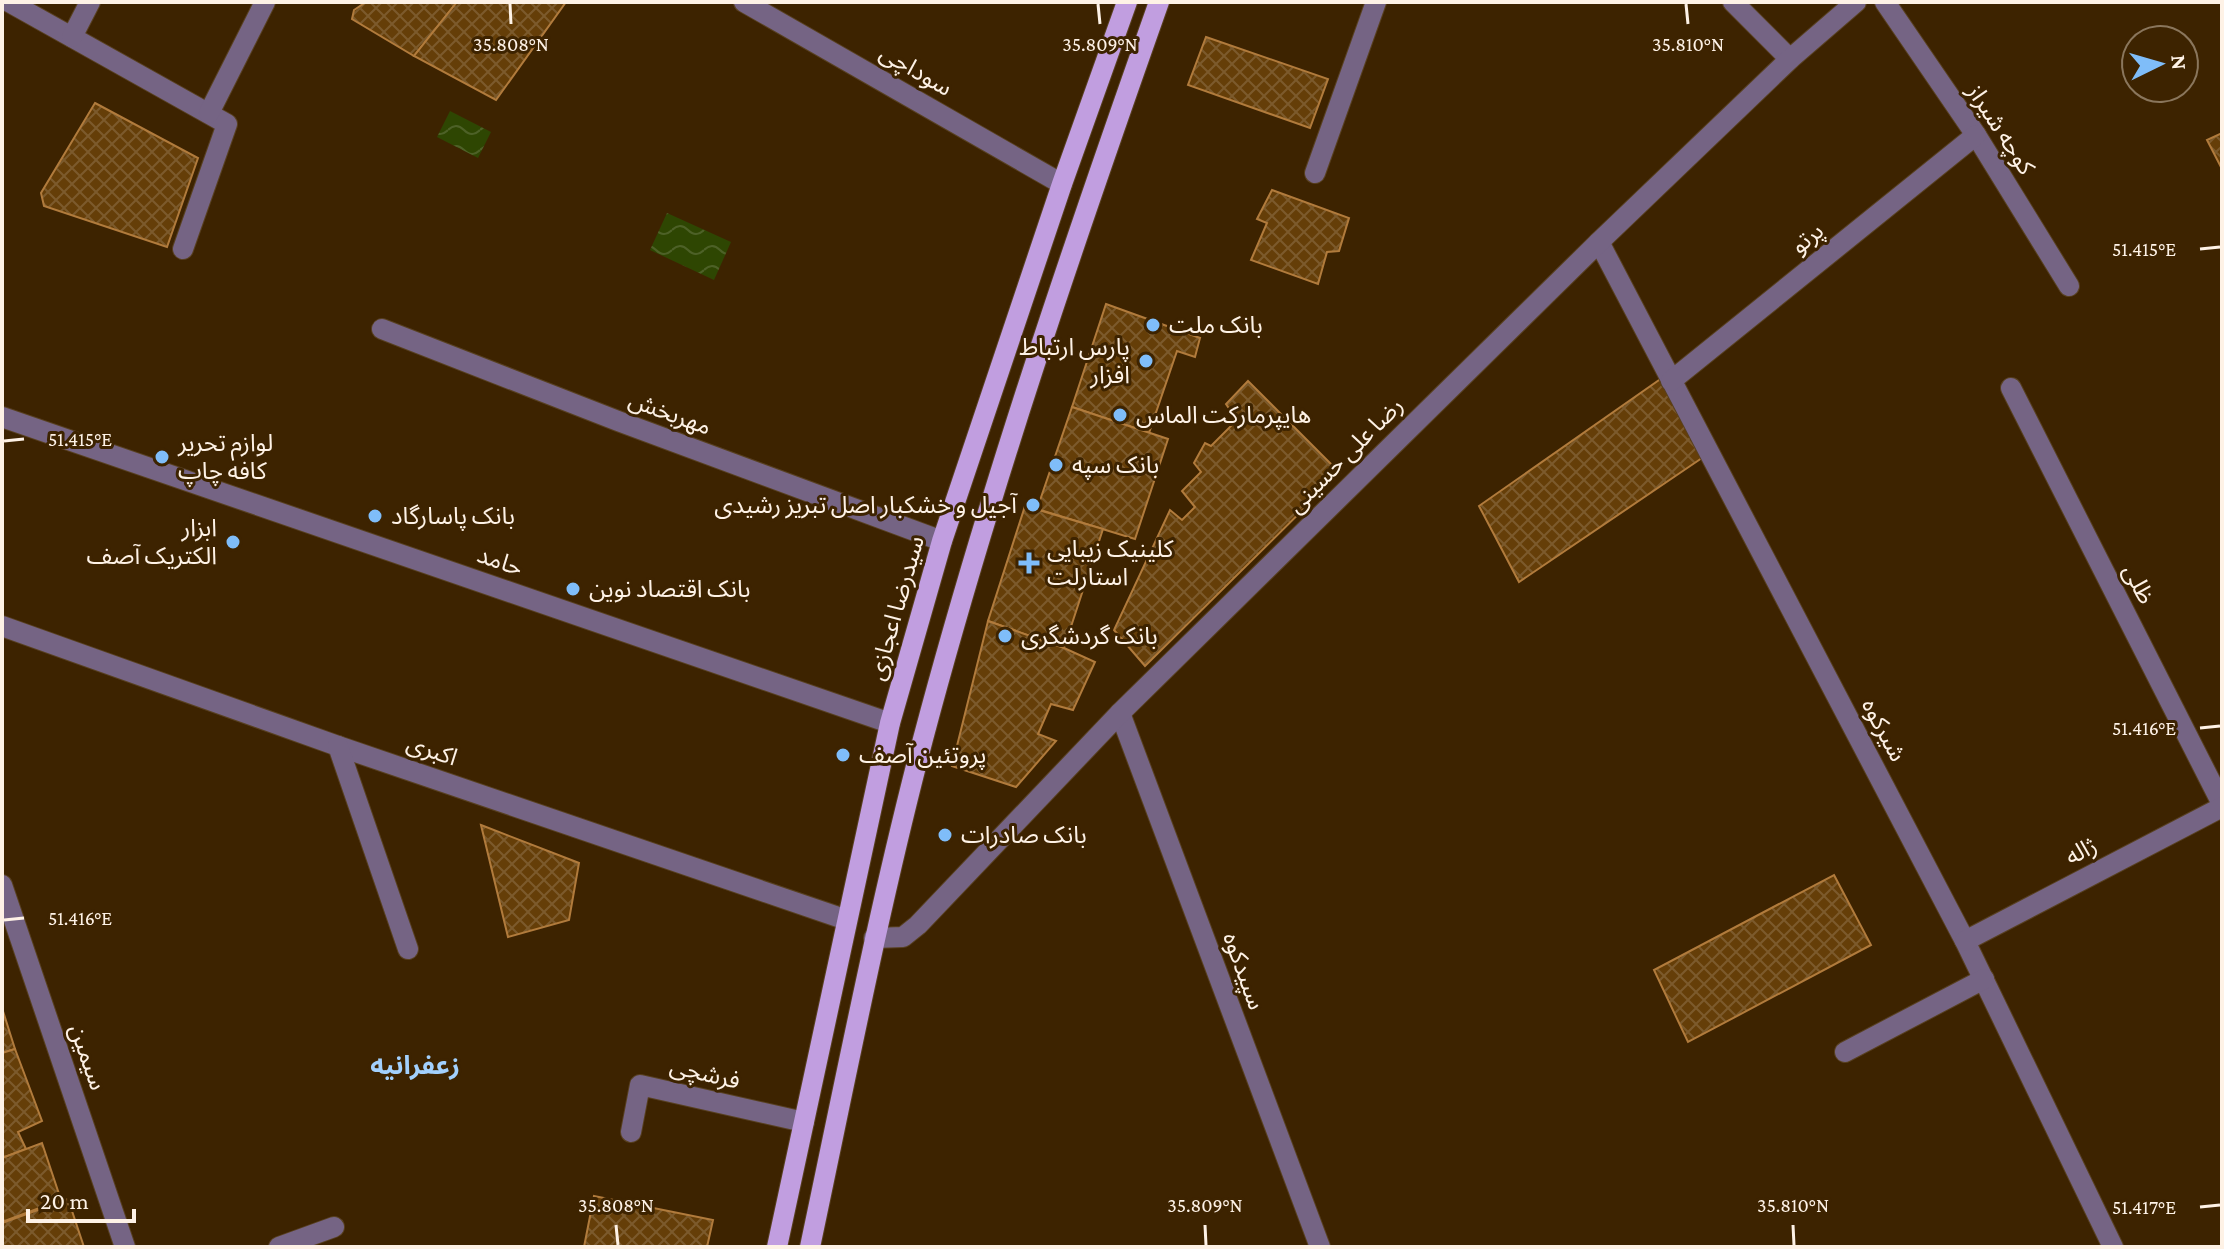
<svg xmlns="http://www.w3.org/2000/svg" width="2224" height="1249" viewBox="0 0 2224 1249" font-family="'Crimson Pro','Noto Sans Arabic',serif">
	<defs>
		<pattern id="water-waves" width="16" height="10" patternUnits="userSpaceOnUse" patternTransform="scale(2)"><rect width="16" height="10" fill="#2e4602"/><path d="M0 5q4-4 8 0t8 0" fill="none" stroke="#4d6127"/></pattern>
		<pattern id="building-cross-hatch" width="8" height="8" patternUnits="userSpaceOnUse" patternTransform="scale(2)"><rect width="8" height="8" fill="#653e08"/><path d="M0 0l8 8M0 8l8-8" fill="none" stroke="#7c5a2c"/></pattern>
	</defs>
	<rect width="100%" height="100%" fill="#3d2300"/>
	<g fill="url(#water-waves)">
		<polygon points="450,111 491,132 478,158 437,137"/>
		<polygon points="667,213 731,242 714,280 650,250"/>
	</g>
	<g fill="url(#building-cross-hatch)" stroke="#b17b3c" stroke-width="2">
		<polygon points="366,2 457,2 414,56 352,19 354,10"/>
		<polygon points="457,2 566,2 496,100 414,56"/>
		<polygon points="1206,37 1328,79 1310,128 1188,85"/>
		<polygon points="95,103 198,158 167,247 44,206 41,193"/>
		<polygon points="2222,133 2222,169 2207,140"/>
		<polygon points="1272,190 1349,218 1339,251 1327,252 1318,284 1251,260 1267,223 1257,219"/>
		<polygon points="1106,304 1200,338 1195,357 1177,351 1149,433 1072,407"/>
		<polygon points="1662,378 1702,458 1519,582 1479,506"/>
		<polygon points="1248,381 1340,473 1145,666 1114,630 1170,510 1182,520 1195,507 1182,491 1201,472 1194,463 1205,443 1211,446 1237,420 1226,404"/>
		<polygon points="1072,407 1168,439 1135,539 1037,509"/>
		<polygon points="1025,506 1103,529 1064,648 988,621"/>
		<polygon points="988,621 1064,648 1095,662 1073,710 1051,704 1038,734 1056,741 1016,787 952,766"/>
		<polygon points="481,825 579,863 569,920 508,937"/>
		<polygon points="1834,875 1871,945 1688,1042 1654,970"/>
		<polygon points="2,1008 15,1049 2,1053"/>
		<polygon points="15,1049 42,1121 18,1132 26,1149 2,1158 2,1053"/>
		<polygon points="42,1143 61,1200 2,1222 2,1158"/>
		<polygon points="594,1196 713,1220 707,1247 584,1247"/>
		<polygon points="68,1199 84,1247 2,1247 2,1223"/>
	</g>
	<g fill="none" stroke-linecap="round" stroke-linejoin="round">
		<g stroke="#584020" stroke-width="22">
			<g id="minor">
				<polyline points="9,2 227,124 183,249"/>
				<polyline points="744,2 1062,184"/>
				<polyline points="1733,2 1790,59"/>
				<polyline points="1885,2 1976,135 2069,286"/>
				<polyline points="72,37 90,2"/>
				<polyline points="209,113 265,2"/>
				<polyline points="1315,173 1376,2"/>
				<polyline points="1599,242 1965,941 2113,1247"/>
				<polyline points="382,329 618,421 942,541"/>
				<polyline points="1671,381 1976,135"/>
				<polyline points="2011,388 2222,804"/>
				<polyline points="2,417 890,723"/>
				<polyline points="2,626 338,746 847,920"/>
				<polyline points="1120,713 1320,1247"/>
				<polyline points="338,746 408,949"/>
				<polyline points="2,885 125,1247"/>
				<polyline points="874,938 903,937 918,925 1120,713 1599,242 1790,59 1856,2"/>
				<polyline points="1965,941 2222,807"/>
				<polyline points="1845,1052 1984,979"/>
				<polyline points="631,1132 640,1085 804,1122"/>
				<polyline points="279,1247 334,1227"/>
			</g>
		</g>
		<g stroke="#584020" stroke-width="22">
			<g id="major">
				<polyline points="777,1247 890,723 942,541 1062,184 1127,2"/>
				<path d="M810,1247c36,-170 69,-340 113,-508 66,-249 150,-494 236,-737"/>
			</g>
		</g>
		<use href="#minor" stroke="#756484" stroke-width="20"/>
		<use href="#major" stroke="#c19ee0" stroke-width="20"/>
	</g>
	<path fill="none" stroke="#fef2e6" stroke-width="3" d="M510,4l1,20M1098,4l2,20M1686,4l2,20M2200,249l20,-2M4,441l20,-2M2200,728l20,-2M4,920l20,-2M2200,1207l20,-2M616,1225l2,20M1205,1225l1,20M1793,1225l1,20"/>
	<g fill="#7fbdf9" stroke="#3d2300" stroke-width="3">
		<circle cx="1153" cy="325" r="8"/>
		<circle cx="1146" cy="361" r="8"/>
		<circle cx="1120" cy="415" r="8"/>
		<circle cx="162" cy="457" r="8"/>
		<circle cx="1056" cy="465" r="8"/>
		<circle cx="1033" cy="505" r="8"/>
		<circle cx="375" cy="516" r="8"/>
		<circle cx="233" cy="542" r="8"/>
		<path d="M1025 551h8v8h8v8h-8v8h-8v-8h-8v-8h8z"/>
		<circle cx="573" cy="589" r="8"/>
		<circle cx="1005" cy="636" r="8"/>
		<circle cx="843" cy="755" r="8"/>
		<circle cx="945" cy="835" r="8"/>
	</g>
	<g text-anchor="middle" stroke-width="6" stroke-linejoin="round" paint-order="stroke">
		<g font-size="24" fill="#fef2e6" stroke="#3d2300">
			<text transform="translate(916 70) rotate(30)" y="8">سوداچی</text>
			<text transform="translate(2001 129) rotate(57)" y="8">کوچه شیراز</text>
			<text transform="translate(1807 238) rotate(-39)" y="8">پرتو</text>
			<text transform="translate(670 413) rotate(20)" y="8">مهربخش</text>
			<text transform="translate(1345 455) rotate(-45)" y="8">رضا علی حسینی</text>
			<text transform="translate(500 561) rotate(19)" y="8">حامد</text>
			<text transform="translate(2139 584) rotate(63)" y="8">ظلی</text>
			<text transform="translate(896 608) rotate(-74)" y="8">سیدرضا اعجازی</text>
			<text transform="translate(1884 730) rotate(62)" y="8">شیرکوه</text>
			<text transform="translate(432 750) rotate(19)" y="8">اکبری</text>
			<text transform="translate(2081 851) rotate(-28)" y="8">ژاله</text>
			<text transform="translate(1244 971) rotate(70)" y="8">سپیدکوه</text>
			<text transform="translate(88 1057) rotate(71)" y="8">سیمین</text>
			<text transform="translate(705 1073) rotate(13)" y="8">فرشچی</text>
		</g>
		<g font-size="24" fill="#fef2e6" stroke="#3d2300" text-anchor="start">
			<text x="1169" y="333">بانک ملت</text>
			<text x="1130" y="355" text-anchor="end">پارس ارتباط<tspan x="1130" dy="28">افزار</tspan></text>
			<text x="1136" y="423">هایپرمارکت الماس</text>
			<text x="178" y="451">لوازم تحریر<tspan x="178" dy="28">کافه چاپ</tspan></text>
			<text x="1072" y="473">بانک سپه</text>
			<text x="1017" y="513" text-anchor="end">آجیل و خشکبار اصل تبریز رشیدی</text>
			<text x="391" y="524">بانک پاسارگاد</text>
			<text x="217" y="536" text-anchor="end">ابزار<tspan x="217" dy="28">الکتریک آصف</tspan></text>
			<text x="1047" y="557">کلینیک زیبایی<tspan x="1047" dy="28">استارلت</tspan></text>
			<text x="589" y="597">بانک اقتصاد نوین</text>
			<text x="1021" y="644">بانک گردشگری</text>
			<text x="859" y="763">پروتئین آصف</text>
			<text x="961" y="843">بانک صادرات</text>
		</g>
		<g font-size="26" font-weight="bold" fill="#a2d0fd" stroke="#3d2300">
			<text x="415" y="1074">زعفرانیه</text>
		</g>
	</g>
	<g font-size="20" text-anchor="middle" fill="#fef2e6" stroke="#3d2300" stroke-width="6" stroke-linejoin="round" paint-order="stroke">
		<text x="511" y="51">35.808°N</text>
		<text x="1100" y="51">35.809°N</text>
		<text x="1688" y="51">35.810°N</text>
		<text x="2144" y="256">51.415°E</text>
		<text x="80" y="446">51.415°E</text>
		<text x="2144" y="735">51.416°E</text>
		<text x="80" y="925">51.416°E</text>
		<text x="616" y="1212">35.808°N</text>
		<text x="1205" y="1212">35.809°N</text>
		<text x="1793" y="1212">35.810°N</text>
		<text x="2144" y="1214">51.417°E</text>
	</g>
	<rect width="2224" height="1249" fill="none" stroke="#fef2e6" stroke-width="8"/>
	<g transform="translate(2160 64) rotate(85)"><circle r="38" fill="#3d2300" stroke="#8a765c" stroke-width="2"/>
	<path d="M0-6L14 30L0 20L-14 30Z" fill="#7fbdf9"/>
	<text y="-12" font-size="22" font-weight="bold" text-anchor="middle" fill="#fef2e6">N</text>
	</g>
	<path d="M28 1209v12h106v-12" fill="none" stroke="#fef2e6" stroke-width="4"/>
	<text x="40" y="1209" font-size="24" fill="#fef2e6" stroke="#3d2300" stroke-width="6" paint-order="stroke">20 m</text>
</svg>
